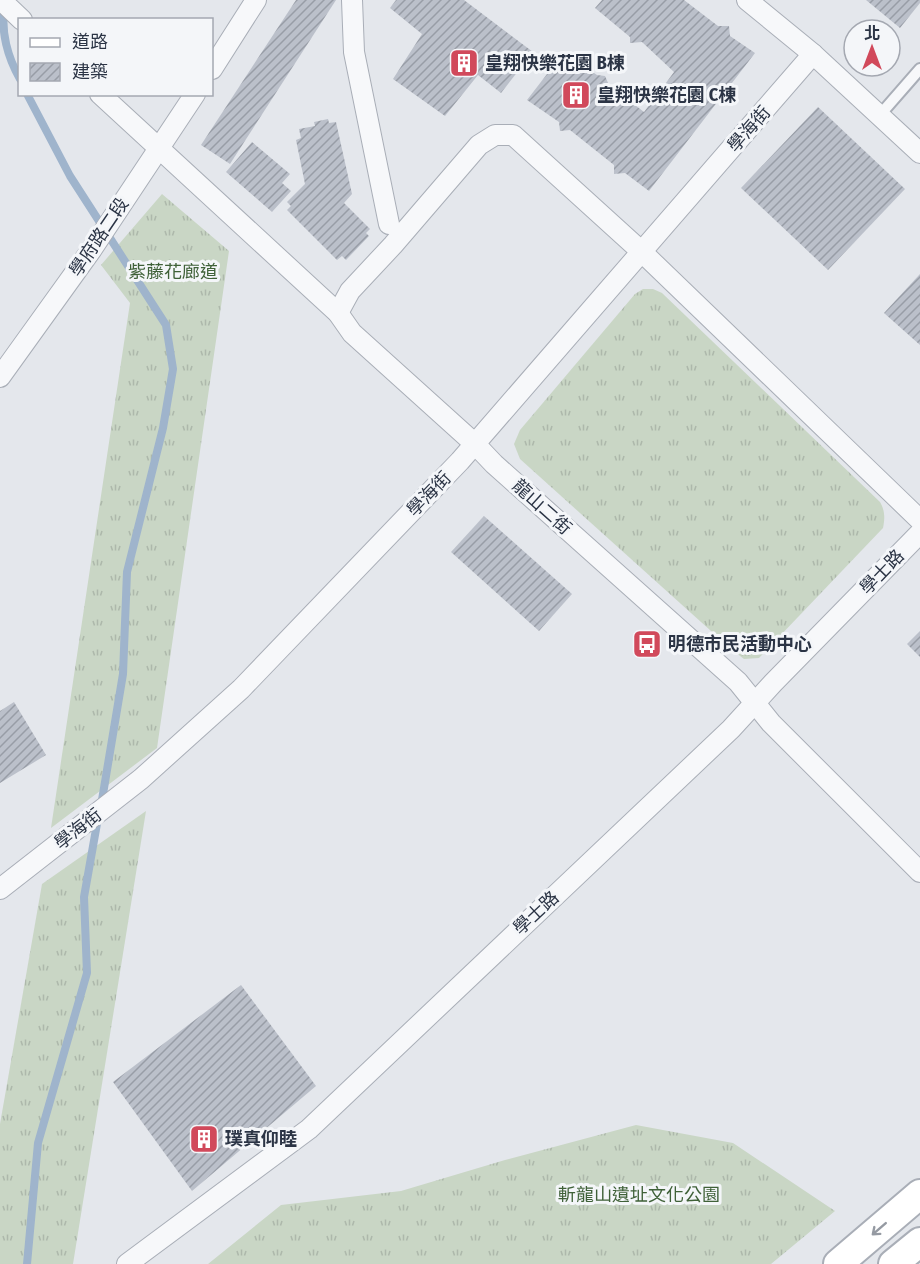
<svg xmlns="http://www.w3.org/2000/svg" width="920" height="1264" viewBox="0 0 920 1264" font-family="'Fira Sans Condensed','Noto Sans TC',sans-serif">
	<defs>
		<pattern id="grass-tufts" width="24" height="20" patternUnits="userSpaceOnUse" patternTransform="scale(1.5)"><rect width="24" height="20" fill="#c9d6c5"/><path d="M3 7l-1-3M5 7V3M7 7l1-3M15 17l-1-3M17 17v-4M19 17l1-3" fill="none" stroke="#adb8ab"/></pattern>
		<pattern id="building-hatch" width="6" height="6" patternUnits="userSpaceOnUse" patternTransform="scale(1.5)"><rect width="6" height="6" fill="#bbc0ca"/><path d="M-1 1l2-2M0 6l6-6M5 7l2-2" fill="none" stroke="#989da6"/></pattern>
	</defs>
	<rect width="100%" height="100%" fill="#e4e7ec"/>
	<g fill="url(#grass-tufts)">
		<polygon points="162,194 229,251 157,748 51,828 130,303 101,265"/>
		<path d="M643,289h10l9,4 218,209c5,9 5,16 3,26l-124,130 -15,1 -13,-10 -211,-190 -6,-15 6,-14 115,-136z"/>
		<polygon points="146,811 73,1264 0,1264 0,1124 42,884"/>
		<polygon points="636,1125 733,1143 835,1211 771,1264 208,1264 281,1205 401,1191 505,1160"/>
	</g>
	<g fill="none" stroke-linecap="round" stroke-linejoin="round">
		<g stroke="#9fb4cc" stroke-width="8">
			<path d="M5,7c-5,24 3,51 15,72"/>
			<polyline points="27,94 70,176 166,325 173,369 163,428 127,572 123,674 101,806"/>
			<polyline points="27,1264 38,1143 87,973 84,897 98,818"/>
		</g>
	</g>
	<g fill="url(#building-hatch)">
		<polygon points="296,0 336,0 230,164 201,145"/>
		<polygon points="396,0 464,0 533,52 501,93 478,75 445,116 393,79 422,34 390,8"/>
		<polygon points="602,0 684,0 718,26 729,26 730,36 755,53 649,191 625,173 614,174 614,165 570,130 560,131 559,122 527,100 564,52 597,75 605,76 609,85 644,112 660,91 674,72 642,42 630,43 630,37 595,8"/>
		<polygon points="866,0 920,0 920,3 900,28"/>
		<polygon points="818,107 905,189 828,270 741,188"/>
		<polygon points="328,119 329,123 336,122 352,194 344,203 370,229 366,233 369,236 346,260 342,256 337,260 287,210 291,206 287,202 305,184 296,140 301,138 299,129 315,126 314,122"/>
		<polygon points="252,142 290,174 282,183 291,191 272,212 226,172"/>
		<polygon points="920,274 920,345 884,313"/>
		<polygon points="484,516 572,594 539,631 451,552"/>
		<polygon points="920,631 920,657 907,644"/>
		<polygon points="14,702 46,755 0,783 0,711"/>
		<polygon points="241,985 316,1086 192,1191 113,1082"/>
	</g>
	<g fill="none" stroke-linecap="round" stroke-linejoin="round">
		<g stroke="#a9aeb7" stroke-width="14">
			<polyline id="lane" points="879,116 920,69"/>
		</g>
		<g stroke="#a9aeb7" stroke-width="22">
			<g id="street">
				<polyline points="1,0 22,20"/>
				<polyline points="352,0 354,52 389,224"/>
				<polyline points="747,0 813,54 920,153"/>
				<polyline points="212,69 256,0"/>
				<polyline points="100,94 338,313 352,333 475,444 494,464 738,682 771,723 920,872"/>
				<polyline points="338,313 350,291 393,245 479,145 495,135 513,135 643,253 920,520"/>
				<polyline points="0,377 92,249 195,94"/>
				<polyline points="0,889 141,779 241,689 460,461 813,54"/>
				<polyline points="127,1264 309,1129 731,729 773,683 920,533"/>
			</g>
		</g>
		<g stroke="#a9aeb7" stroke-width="32">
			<g id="secondary">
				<polyline points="838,1264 920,1194"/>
				<polyline points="893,1264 920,1242"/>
			</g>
		</g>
		<use href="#lane" stroke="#f7f8fa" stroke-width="10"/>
		<use href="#street" stroke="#f7f8fa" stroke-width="20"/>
		<use href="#secondary" stroke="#fff" stroke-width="28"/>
	</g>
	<defs><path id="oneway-shaft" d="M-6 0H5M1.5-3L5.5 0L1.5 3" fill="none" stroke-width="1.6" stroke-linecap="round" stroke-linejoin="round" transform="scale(1.5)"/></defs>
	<use stroke="#959aa2" href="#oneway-shaft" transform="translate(879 1229) rotate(139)"/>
	<defs>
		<g id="building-square" transform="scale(1.5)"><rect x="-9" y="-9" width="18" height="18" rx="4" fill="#d1495b" stroke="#f4f6f9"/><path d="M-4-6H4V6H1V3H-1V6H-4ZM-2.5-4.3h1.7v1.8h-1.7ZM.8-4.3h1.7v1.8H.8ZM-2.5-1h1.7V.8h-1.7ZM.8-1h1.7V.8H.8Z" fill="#fff"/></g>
		<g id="bus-square" transform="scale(1.5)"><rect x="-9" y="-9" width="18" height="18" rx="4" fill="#d1495b" stroke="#f4f6f9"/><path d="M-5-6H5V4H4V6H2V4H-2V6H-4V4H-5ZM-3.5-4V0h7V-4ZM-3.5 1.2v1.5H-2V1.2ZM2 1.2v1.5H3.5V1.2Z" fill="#fff"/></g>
	</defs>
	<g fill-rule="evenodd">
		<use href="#building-square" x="464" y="63"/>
		<use href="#building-square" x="576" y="95"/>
		<use href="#bus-square" x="647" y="644"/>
		<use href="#building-square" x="204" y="1139"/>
	</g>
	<g text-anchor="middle" stroke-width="6" stroke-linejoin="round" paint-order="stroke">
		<g font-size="18" font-weight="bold" fill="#2b3445" stroke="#f4f6f9" text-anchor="start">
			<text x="485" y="69">皇翔快樂花園 B棟</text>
			<text x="597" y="101">皇翔快樂花園 C棟</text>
			<text x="668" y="650">明德市民活動中心</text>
			<text x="225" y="1145">璞真仰睦</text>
		</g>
		<g font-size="18" fill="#2b3445" stroke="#f4f6f9">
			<text transform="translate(749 129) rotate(-49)" y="6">學海街</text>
			<text transform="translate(99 237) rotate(-56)" y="6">學府路二段</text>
			<text transform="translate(429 494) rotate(-46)" y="6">學海街</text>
			<text transform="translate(542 507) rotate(42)" y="6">龍山二街</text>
			<text transform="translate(882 572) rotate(-46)" y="6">學士路</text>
			<text transform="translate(78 829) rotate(-38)" y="6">學海街</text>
			<text transform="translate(536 913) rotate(-43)" y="6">學士路</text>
		</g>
		<g font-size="18" fill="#3f6138" stroke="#f4f6f9">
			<text x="173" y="278">紫藤花廊道</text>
			<text x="639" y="1201">斬龍山遺址文化公園</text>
		</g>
	</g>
	<rect x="18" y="18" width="195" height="78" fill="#f4f6f9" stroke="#a4a8b1" stroke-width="1.5"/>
	<rect x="30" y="38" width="30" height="9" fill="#ffffff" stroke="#a4a8b1" stroke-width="1.5"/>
	<text x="72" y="48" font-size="18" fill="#2b3445">道路</text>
	<rect x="30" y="63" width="30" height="18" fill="url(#building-hatch)" stroke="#a4a8b1" stroke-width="1.5"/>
	<text x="72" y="78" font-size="18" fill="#2b3445">建築</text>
	<g transform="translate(872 48)"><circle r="28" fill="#f4f6f9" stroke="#a4a8b1" stroke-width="1.5"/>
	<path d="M0-4.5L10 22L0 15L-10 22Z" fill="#d1495b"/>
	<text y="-9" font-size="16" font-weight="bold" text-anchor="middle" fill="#2b3445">北</text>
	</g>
</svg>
